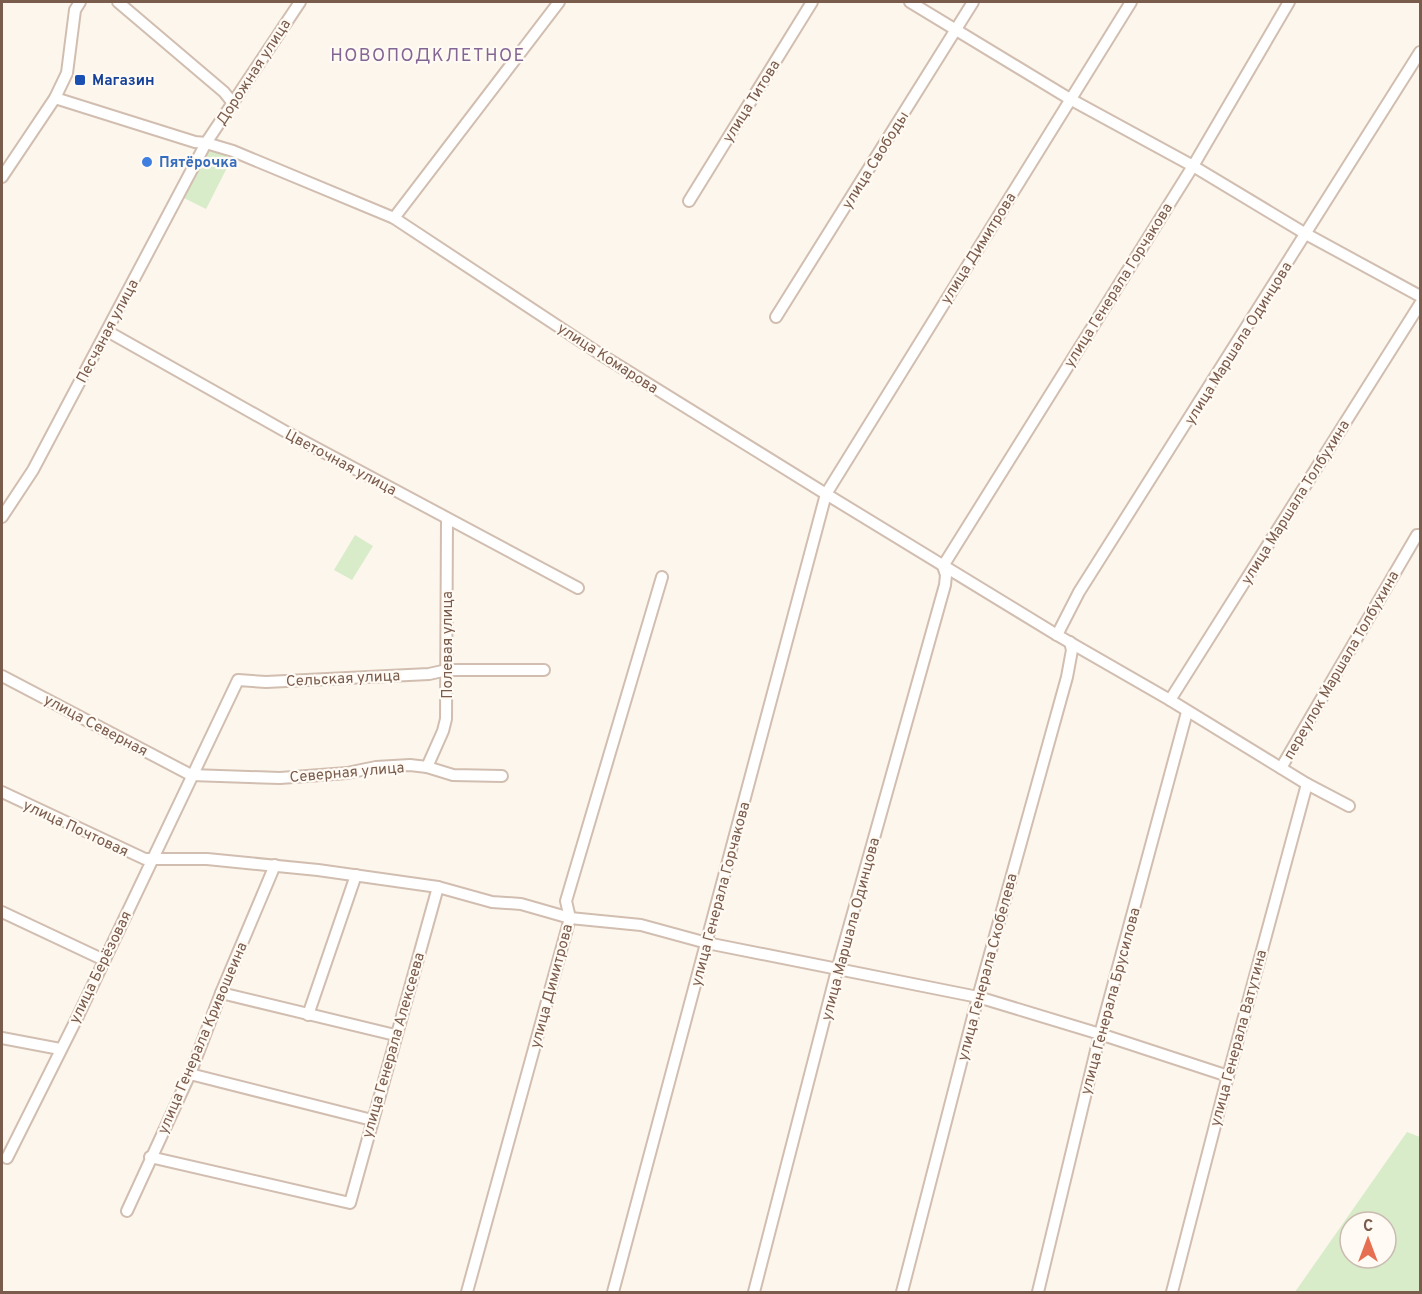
<svg xmlns="http://www.w3.org/2000/svg" width="1422" height="1294" viewBox="0 0 1422 1294" font-family="Overpass,sans-serif">
	<rect width="100%" height="100%" fill="#fdf6ec"/>
	<g fill="#d8ecc9" fill-rule="evenodd">
		<polygon points="209,147 232,158 206,209 184,198"/>
		<polygon points="355,535 373,546 352,580 334,570"/>
		<path d="M1407,1132l13,5v155h-125zM1350,1222h36v36h-36z"/>
	</g>
	<g fill="none" stroke-linecap="round" stroke-linejoin="round">
		<g stroke="#d1beb0" stroke-width="14">
			<g id="minor">
				<polyline points="118,2 224,92 232,102"/>
				<polyline points="910,2 1070,99 1193,166 1306,234 1420,296"/>
				<polyline points="55,98 195,142 206,143 233,151 394,218 600,354 826,494 1057,635 1170,700 1307,784 1349,806"/>
				<polyline points="2,177 55,98 67,73 75,10 80,2"/>
				<polyline points="689,201 812,2"/>
				<polyline points="394,218 559,2"/>
				<polyline points="776,317 973,2"/>
				<polyline points="107,331 288,433 578,588"/>
				<polyline points="2,517 33,470 206,143 300,2"/>
				<polyline points="1057,635 1079,592 1420,52"/>
				<polyline points="2,676 191,775 280,778 347,773 376,767 410,765 427,767 453,775 502,776"/>
				<polyline points="1170,700 1420,304"/>
				<polyline points="427,767 443,731 446,719 447,519"/>
				<polyline points="1281,768 1417,535 1420,535"/>
				<polyline points="2,792 145,859 207,859 318,870 438,887 492,902 521,904 570,918 641,925 707,943 978,997 1100,1034 1228,1076"/>
				<polyline points="2,912 104,960"/>
				<polyline points="221,993 395,1035"/>
				<polyline points="308,1015 356,875"/>
				<polyline points="2,1038 60,1049"/>
				<polyline points="190,1074 372,1120"/>
				<polyline points="150,1157 350,1203 438,887"/>
				<polyline points="7,1158 78,1016 238,680 266,682 429,674 447,670 544,670"/>
				<polyline points="127,1211 190,1074 221,993 275,865"/>
				<polyline points="467,1292 570,918 566,901 662,577"/>
				<polyline points="613,1292 826,494 1131,2"/>
				<polyline points="754,1292 837,970 945,585 946,575 943,566 1193,166 1289,2"/>
				<polyline points="902,1292 978,997 1067,677 1072,650 1070,642"/>
				<polyline points="1038,1292 1100,1034 1187,712"/>
				<polyline points="1172,1292 1225,1087 1307,784"/>
			</g>
		</g>
		<use href="#minor" stroke="#fff" stroke-width="10"/>
	</g>
	<rect fill="#1a4fb4" stroke="#fffaf3" stroke-width="2" x="74" y="74" width="12" height="12" rx="3"/>
	<circle fill="#3f7fe0" stroke="#fffaf3" stroke-width="2" cx="147" cy="162" r="6"/>
	<g text-anchor="middle" stroke-width="4.5" stroke-linejoin="round" paint-order="stroke">
		<g font-size="15" fill="#7a5c4d" stroke="#fffaf3">
			<text transform="translate(253 72) rotate(-57)" y="5">Дорожная улица</text>
			<text transform="translate(751 101) rotate(-58)" y="5">улица Титова</text>
			<text transform="translate(875 160) rotate(-58)" y="5">улица Свободы</text>
			<text transform="translate(978 248) rotate(-58)" y="5">улица Димитрова</text>
			<text transform="translate(1118 285) rotate(-58)" y="5">улица Генерала Горчакова</text>
			<text transform="translate(107 331) rotate(-62)" y="5">Песчаная улица</text>
			<text transform="translate(1238 343) rotate(-58)" y="5">улица Маршала Одинцова</text>
			<text transform="translate(608 358) rotate(33)" y="5">улица Комарова</text>
			<text transform="translate(341 462) rotate(28)" y="5">Цветочная улица</text>
			<text transform="translate(1295 502) rotate(-58)" y="5">улица Маршала Толбухина</text>
			<text transform="translate(447 645) rotate(-90)" y="5">Полевая улица</text>
			<text transform="translate(1341 665) rotate(-60)" y="5">переулок Маршала Толбухина</text>
			<text transform="translate(343 678) rotate(-3)" y="5">Сельская улица</text>
			<text transform="translate(96 725) rotate(28)" y="5">улица Северная</text>
			<text transform="translate(347 772) rotate(-5)" y="5">Северная улица</text>
			<text transform="translate(76 828) rotate(25)" y="5">улица Почтовая</text>
			<text transform="translate(720 894) rotate(-75)" y="5">улица Генерала Горчакова</text>
			<text transform="translate(850 929) rotate(-75)" y="5">улица Маршала Одинцова</text>
			<text transform="translate(100 967) rotate(-64)" y="5">улица Берёзовая</text>
			<text transform="translate(987 967) rotate(-75)" y="5">улица Генерала Скобелева</text>
			<text transform="translate(551 986) rotate(-75)" y="5">улица Димитрова</text>
			<text transform="translate(1110 1001) rotate(-75)" y="5">улица Генерала Брусилова</text>
			<text transform="translate(202 1038) rotate(-67)" y="5">улица Генерала Кривошеина</text>
			<text transform="translate(1238 1038) rotate(-75)" y="5">улица Генерала Ватутина</text>
			<text transform="translate(393 1045) rotate(-74)" y="5">улица Генерала Алексеева</text>
		</g>
		<g font-size="15" font-weight="bold" fill="#164399" stroke="#fffaf3" text-anchor="start">
			<text x="92" y="85">Магазин</text>
		</g>
		<g font-size="15" font-weight="bold" fill="#366cbe" stroke="#fffaf3" text-anchor="start">
			<text x="159" y="167">Пятёрочка</text>
		</g>
		<g font-size="18" letter-spacing="1.5" fill="#846695" stroke="#fffaf3">
			<text x="428" y="61">НОВОПОДКЛЕТНОЕ</text>
		</g>
	</g>
	<rect width="1422" height="1294" fill="none" stroke="#7a5c4d" stroke-width="6"/>
	<g transform="translate(1368 1240)"><circle r="28" fill="#fffaf3" stroke="#cabbb1" stroke-width="1.5"/>
	<path d="M0-4.5L10 22L0 15L-10 22Z" fill="#e76f51"/>
	<text y="-9" font-size="16" font-weight="bold" text-anchor="middle" fill="#7a5c4d">С</text>
	</g>
</svg>
